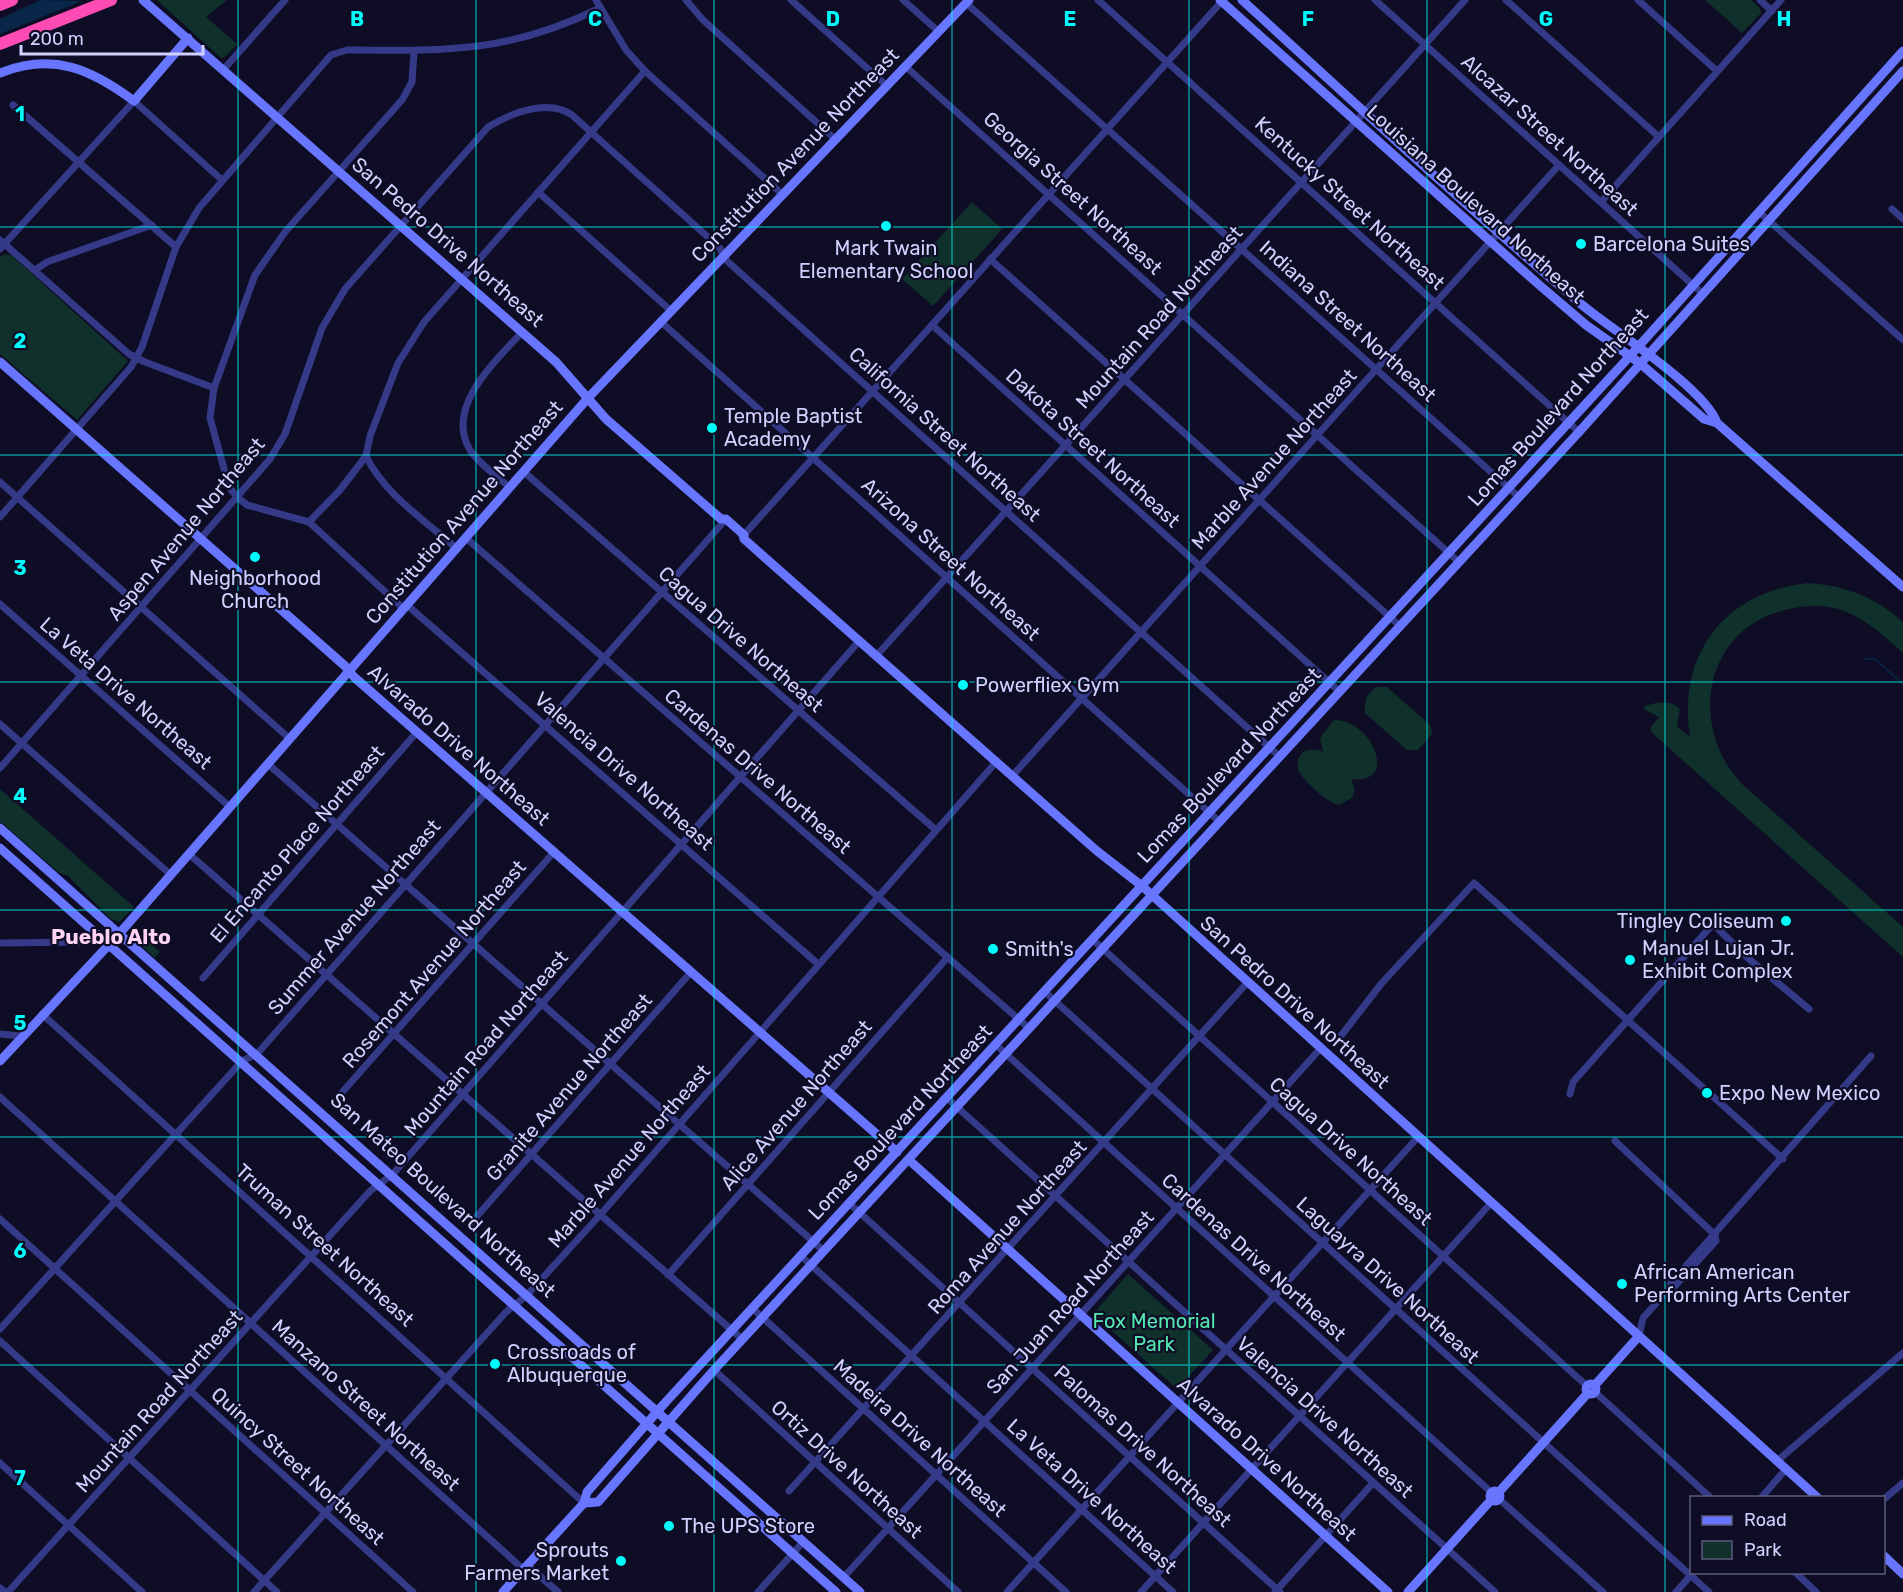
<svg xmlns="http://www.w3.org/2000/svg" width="1903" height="1592" viewBox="0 0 1903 1592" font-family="Rubik,sans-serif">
	<rect width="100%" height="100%" fill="#0e0d25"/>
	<g fill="#0f302b">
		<polygon points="157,0 227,0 206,17 237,44 225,57 221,58"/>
		<polygon points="1705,0 1751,0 1760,8 1761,13 1742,33"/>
		<polygon points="972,202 1002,229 933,306 902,279"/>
		<polygon points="6,254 11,255 128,361 77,420 0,354 0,256"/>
		<path d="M1809,583c37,3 66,14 94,39v31c-19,-17 -36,-33 -59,-42 -19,-7 -40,-6 -59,-1 -82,20 -97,117 -43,174l161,143v30l-252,-225v-5l8,-10 -14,-7 -1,-4c13,-3 25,-7 36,3l-3,17 13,11c-13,-83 35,-146 119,-154z"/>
		<path d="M1377,687h10l43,38 2,9 -14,16h-11l-42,-37c-1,-13 1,-19 12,-26z"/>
		<path d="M1334,720c38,-1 66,65 17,59l4,10 -3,9 -13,7c-11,-2 -39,-26 -41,-37 -3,-17 13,-22 25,-16l-3,-14z"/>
		<polygon points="0,789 134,907 119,922 111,919 68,876 58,872 0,821"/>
		<polygon points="133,928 160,952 155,958 133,938"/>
		<polygon points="1128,1274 1213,1350 1177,1389 1093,1314"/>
	</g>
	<polygon fill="#082749" points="40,0 82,1 0,34 0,19"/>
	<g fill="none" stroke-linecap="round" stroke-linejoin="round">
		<polyline stroke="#082749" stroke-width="1.5" points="1865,659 1875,659 1903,684"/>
		<g stroke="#343a88" stroke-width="7">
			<polyline points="596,0 626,50 645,71 782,194"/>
			<polyline points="686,0 702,19 835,139"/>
			<polyline points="791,0 886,85"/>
			<polyline points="903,0 938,31"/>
			<polyline points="1098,0 1579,432"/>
			<polyline points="1375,0 1703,294"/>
			<polyline points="1506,0 1659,137"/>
			<polyline points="1638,0 1717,71"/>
			<polyline points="1760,0 1772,11"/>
			<polyline points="966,3 1519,497"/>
			<polyline points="905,66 1459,562"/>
			<polyline points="224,69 285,0"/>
			<polyline points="13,105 176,247"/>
			<polyline points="538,192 670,310"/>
			<polyline points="1601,202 1781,0"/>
			<polyline points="1892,209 1903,219"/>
			<polyline points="1759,212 1903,340"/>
			<polyline points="0,240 129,354 145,362 214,388"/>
			<polyline points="0,249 134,101 222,180"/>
			<polyline points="990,259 1400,626"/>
			<polyline points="35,270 47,262 152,225"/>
			<polyline points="660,321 1220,822"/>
			<polyline points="932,325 1340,692"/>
			<path d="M366,456c18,38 60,65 91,93"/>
			<polyline points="524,472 936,830"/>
			<polyline points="0,482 290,739"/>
			<path d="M510,488c-13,-12 -30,-23 -40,-38 -26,-43 26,-89 52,-118"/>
			<path d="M0,517l131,-150 11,-20 34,-100 23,-39 132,-153 16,-5c99,1 162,3 253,-42"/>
			<polyline points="309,522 340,490 366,456 370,436 398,363 424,322 645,71"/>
			<polyline points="742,537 1223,0"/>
			<polyline points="466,538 1030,1029"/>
			<polyline points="0,604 230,807"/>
			<polyline points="407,605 818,964"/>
			<polyline points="404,609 309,522 247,505 237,497 229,487 210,418 214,388 255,275 285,232 402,100 412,82 414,51"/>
			<polyline points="877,655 1465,0"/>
			<polyline points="0,724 171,875"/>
			<polyline points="268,764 824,1251"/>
			<path d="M0,768l270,-309 15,-25 37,-106 23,-39 143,-162c23,-14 60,-29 84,-12l147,132 8,14 553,496"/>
			<polyline points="1013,775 1559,165"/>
			<polyline points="189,854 742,1339"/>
			<polyline points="1093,940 1587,1386"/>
			<polyline points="0,943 81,942"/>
			<polyline points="203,978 417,732"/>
			<polyline points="1045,992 1709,1592"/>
			<polyline points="42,1014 584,1503"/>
			<polyline points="0,1034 22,1036"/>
			<polyline points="1337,1041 1381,984 1474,883 1783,1159"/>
			<polyline points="996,1045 1491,1492"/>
			<polyline points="1570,1094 1573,1082 1713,924 1749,959 1809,1009"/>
			<polyline points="0,1097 523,1569"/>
			<polyline points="338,1097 554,852"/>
			<polyline points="947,1098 1495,1592"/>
			<polyline points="1615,1141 1715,1235"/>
			<polyline points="850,1204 1280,1592"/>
			<polyline points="0,1219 413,1592"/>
			<polyline points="471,1223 691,972"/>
			<polyline points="801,1256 1173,1592"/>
			<polyline points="668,1275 948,957"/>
			<polyline points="1669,1289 1674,1287 1716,1241 1715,1236"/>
			<polyline points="752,1308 1066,1592"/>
			<polyline points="0,1329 242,1061 257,1054 726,519"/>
			<polyline points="1639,1336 1643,1318 1669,1289 1671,1283 1871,1056"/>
			<polyline points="0,1341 277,1592"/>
			<polyline points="714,1370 958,1592"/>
			<polyline points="1595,1392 1711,1498"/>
			<polyline points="1777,1461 1903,1353"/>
			<polyline points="0,1463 142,1592"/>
			<polyline points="789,1491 1247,983"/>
			<polyline points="1761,1498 1786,1469"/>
			<polyline points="1499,1499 1603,1592"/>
			<polyline points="1884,1499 1903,1483"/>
			<polyline points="527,1565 558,1592"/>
			<polyline points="1795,1572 1816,1592"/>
			<polyline points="844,1577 1320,1049"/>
			<polyline points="0,1588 5,1592"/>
			<polyline points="8,1592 370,1191 393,1174 860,640"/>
			<polyline points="254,1592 506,1312 527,1295 600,1215 997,761"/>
			<polyline points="758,1592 804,1541"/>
			<polyline points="1007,1592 1418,1137"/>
			<polyline points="1141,1592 1491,1203"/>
			<polyline points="1275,1592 1373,1483"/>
			<polyline points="1676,1592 1692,1574"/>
		</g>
		<g stroke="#6875ff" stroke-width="9">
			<polyline points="143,0 556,362 606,419 721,519 726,519 744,535 744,539 1097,851 1142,886 1818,1498"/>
			<polyline points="1220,0 1537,283 1586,325 1641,364 1704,419 1717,423 1903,587"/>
			<path d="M1242,0c112,102 223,206 339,304 32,27 123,83 136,119"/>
			<path d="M0,73c53,-21 91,-4 134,28l54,-63"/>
			<polyline points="0,362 345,666 354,677 897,1152"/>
			<polyline points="0,828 860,1592"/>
			<polyline points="0,848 836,1592"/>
			<polyline points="0,1061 119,934 588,398 969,0"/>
			<polyline points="909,1160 1388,1592"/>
			<circle cx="1591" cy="1389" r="5"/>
			<polyline points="1595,1385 1639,1336"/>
			<circle cx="1495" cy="1496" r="5"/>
			<polyline points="1499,1492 1588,1393"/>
			<polyline points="584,1503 598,1502 714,1370 1579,432 1903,71"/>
			<polyline points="1884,1556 1903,1574"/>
			<polyline points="503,1592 584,1503 587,1492 663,1405 1630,356 1903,51"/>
			<polyline points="1408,1592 1492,1499"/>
		</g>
		<g stroke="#ff4cb5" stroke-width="12">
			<polyline points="0,5 12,0"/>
			<polyline points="0,44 111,0"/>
		</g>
	</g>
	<path fill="none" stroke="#00fcfa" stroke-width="1.5" stroke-opacity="0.55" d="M238,0v1592M476,0v1592M714,0v1592M952,0v1592M1189,0v1592M1427,0v1592M1665,0v1592M0,227h1903M0,455h1903M0,682h1903M0,910h1903M0,1137h1903M0,1365h1903"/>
	<g fill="#00fcfa" stroke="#0e0d25" stroke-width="2">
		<circle cx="886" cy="226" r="6"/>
		<circle cx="1581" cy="244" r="6"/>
		<circle cx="712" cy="428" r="6"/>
		<circle cx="255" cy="557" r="6"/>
		<circle cx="963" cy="685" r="6"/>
		<circle cx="1786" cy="921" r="6"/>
		<circle cx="993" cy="949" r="6"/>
		<circle cx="1630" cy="960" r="6"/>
		<circle cx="1707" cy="1093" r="6"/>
		<circle cx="1622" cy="1284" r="6"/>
		<circle cx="495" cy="1364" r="6"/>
		<circle cx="669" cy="1526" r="6"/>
		<circle cx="621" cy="1561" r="6"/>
	</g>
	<g text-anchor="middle" stroke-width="4.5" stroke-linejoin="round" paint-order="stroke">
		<g font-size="20" fill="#d1d1ff" stroke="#0e0d25">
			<text transform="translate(1550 135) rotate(42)" y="7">Alcazar Street Northeast</text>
			<text transform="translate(795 155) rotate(-46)" y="7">Constitution Avenue Northeast</text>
			<text transform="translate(1073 193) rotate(42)" y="7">Georgia Street Northeast</text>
			<text transform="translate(1350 203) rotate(42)" y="7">Kentucky Street Northeast</text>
			<text transform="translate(1476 204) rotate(42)" y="7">Louisiana Boulevard Northeast</text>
			<text transform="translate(448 242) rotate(41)" y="7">San Pedro Drive Northeast</text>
			<text transform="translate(1159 317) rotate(-48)" y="7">Mountain Road Northeast</text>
			<text transform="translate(1348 321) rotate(42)" y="7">Indiana Street Northeast</text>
			<text transform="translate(1558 407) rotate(-48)" y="7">Lomas Boulevard Northeast</text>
			<text transform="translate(945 434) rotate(42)" y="7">California Street Northeast</text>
			<text transform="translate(1093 448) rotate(42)" y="7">Dakota Street Northeast</text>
			<text transform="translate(1274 459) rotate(-48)" y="7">Marble Avenue Northeast</text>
			<text transform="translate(464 512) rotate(-49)" y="7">Constitution Avenue Northeast</text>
			<text transform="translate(186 529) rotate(-50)" y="7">Aspen Avenue Northeast</text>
			<text transform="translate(951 559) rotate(42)" y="7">Arizona Street Northeast</text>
			<text transform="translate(741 639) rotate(41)" y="7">Cagua Drive Northeast</text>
			<text transform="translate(126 693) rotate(41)" y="7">La Veta Drive Northeast</text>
			<text transform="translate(459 745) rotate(41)" y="7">Alvarado Drive Northeast</text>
			<text transform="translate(1229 765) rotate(-47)" y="7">Lomas Boulevard Northeast</text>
			<text transform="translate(624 771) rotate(41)" y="7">Valencia Drive Northeast</text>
			<text transform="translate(758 771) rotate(41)" y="7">Cardenas Drive Northeast</text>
			<text transform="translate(297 844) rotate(-49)" y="7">El Encanto Place Northeast</text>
			<text transform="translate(354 917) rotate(-49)" y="7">Summer Avenue Northeast</text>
			<text transform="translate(434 964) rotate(-49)" y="7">Rosemont Avenue Northeast</text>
			<text transform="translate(1295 1002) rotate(42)" y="7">San Pedro Drive Northeast</text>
			<text transform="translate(486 1043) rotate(-49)" y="7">Mountain Road Northeast</text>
			<text transform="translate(569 1087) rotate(-49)" y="7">Granite Avenue Northeast</text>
			<text transform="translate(796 1105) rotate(-49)" y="7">Alice Avenue Northeast</text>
			<text transform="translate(900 1122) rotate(-47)" y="7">Lomas Boulevard Northeast</text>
			<text transform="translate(1351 1151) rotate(42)" y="7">Cagua Drive Northeast</text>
			<text transform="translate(629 1156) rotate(-49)" y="7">Marble Avenue Northeast</text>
			<text transform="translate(443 1195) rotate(42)" y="7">San Mateo Boulevard Northeast</text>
			<text transform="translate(1007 1227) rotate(-48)" y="7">Roma Avenue Northeast</text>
			<text transform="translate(325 1245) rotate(42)" y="7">Truman Street Northeast</text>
			<text transform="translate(1254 1257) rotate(42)" y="7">Cardenas Drive Northeast</text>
			<text transform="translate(1388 1280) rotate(42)" y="7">Laguayra Drive Northeast</text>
			<text transform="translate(1070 1302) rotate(-48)" y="7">San Juan Road Northeast</text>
			<text transform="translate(159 1401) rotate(-48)" y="7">Mountain Road Northeast</text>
			<text transform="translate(366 1405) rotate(42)" y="7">Manzano Street Northeast</text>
			<text transform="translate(1325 1417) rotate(42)" y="7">Valencia Drive Northeast</text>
			<text transform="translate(920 1438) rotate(42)" y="7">Madeira Drive Northeast</text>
			<text transform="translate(1143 1446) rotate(42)" y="7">Palomas Drive Northeast</text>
			<text transform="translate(1267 1459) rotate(42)" y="7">Alvarado Drive Northeast</text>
			<text transform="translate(298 1466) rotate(42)" y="7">Quincy Street Northeast</text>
			<text transform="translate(847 1469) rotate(42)" y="7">Ortiz Drive Northeast</text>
			<text transform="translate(1092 1496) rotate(42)" y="7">La Veta Drive Northeast</text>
		</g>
		<g font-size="20" fill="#d1d1ff" stroke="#0e0d25" text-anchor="start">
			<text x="1593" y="251">Barcelona Suites</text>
			<text x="886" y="255" text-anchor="middle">Mark Twain<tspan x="886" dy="23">Elementary School</tspan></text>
			<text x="724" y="423">Temple Baptist<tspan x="724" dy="23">Academy</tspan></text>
			<text x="255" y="585" text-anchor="middle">Neighborhood<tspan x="255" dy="23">Church</tspan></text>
			<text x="975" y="692">Powerfliex Gym</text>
			<text x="1774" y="928" text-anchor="end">Tingley Coliseum</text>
			<text x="1642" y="955">Manuel Lujan Jr.<tspan x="1642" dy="23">Exhibit Complex</tspan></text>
			<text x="1005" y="956">Smith's</text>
			<text x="1719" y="1100">Expo New Mexico</text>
			<text x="1634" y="1279">African American<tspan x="1634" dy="23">Performing Arts Center</tspan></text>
			<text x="507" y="1359">Crossroads of<tspan x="507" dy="23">Albuquerque</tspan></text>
			<text x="681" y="1533">The UPS Store</text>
			<text x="609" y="1557" text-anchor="end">Sprouts<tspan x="609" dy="23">Farmers Market</tspan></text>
		</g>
		<g font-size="20" fill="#54e8b3" stroke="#0e0d25">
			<text x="1154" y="1328">Fox Memorial<tspan x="1154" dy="23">Park</tspan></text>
		</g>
		<g font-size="21" font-weight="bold" fill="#ffd3f4" stroke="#0e0d25">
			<text x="111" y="944">Pueblo Alto</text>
		</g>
	</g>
	<g font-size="20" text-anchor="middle" font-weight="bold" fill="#00fcfa" stroke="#0e0d25" stroke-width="4.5" stroke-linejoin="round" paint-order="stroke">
		<text x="357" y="26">B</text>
		<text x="595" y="26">C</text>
		<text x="833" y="26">D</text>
		<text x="1070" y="26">E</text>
		<text x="1308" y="26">F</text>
		<text x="1546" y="26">G</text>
		<text x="1784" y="26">H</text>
		<text x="20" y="121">1</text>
		<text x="20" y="348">2</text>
		<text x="20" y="575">3</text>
		<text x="20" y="803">4</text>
		<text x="20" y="1030">5</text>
		<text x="20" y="1258">6</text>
		<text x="20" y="1485">7</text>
	</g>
	<rect x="1690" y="1496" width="195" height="78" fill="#0e0d25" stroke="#5c5b7c" stroke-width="1.5"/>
	<rect x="1702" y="1516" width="30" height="9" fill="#6875ff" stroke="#5c5b7c" stroke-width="1.5"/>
	<text x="1744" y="1526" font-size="18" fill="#d1d1ff">Road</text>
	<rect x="1702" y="1541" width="30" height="18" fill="#0f302b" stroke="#5c5b7c" stroke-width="1.5"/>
	<text x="1744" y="1556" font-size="18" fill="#d1d1ff">Park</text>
	<path d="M21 45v9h182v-9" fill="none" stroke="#d1d1ff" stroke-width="3"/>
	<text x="30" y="45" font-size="18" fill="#d1d1ff" stroke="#0e0d25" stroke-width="4.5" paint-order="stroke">200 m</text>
</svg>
